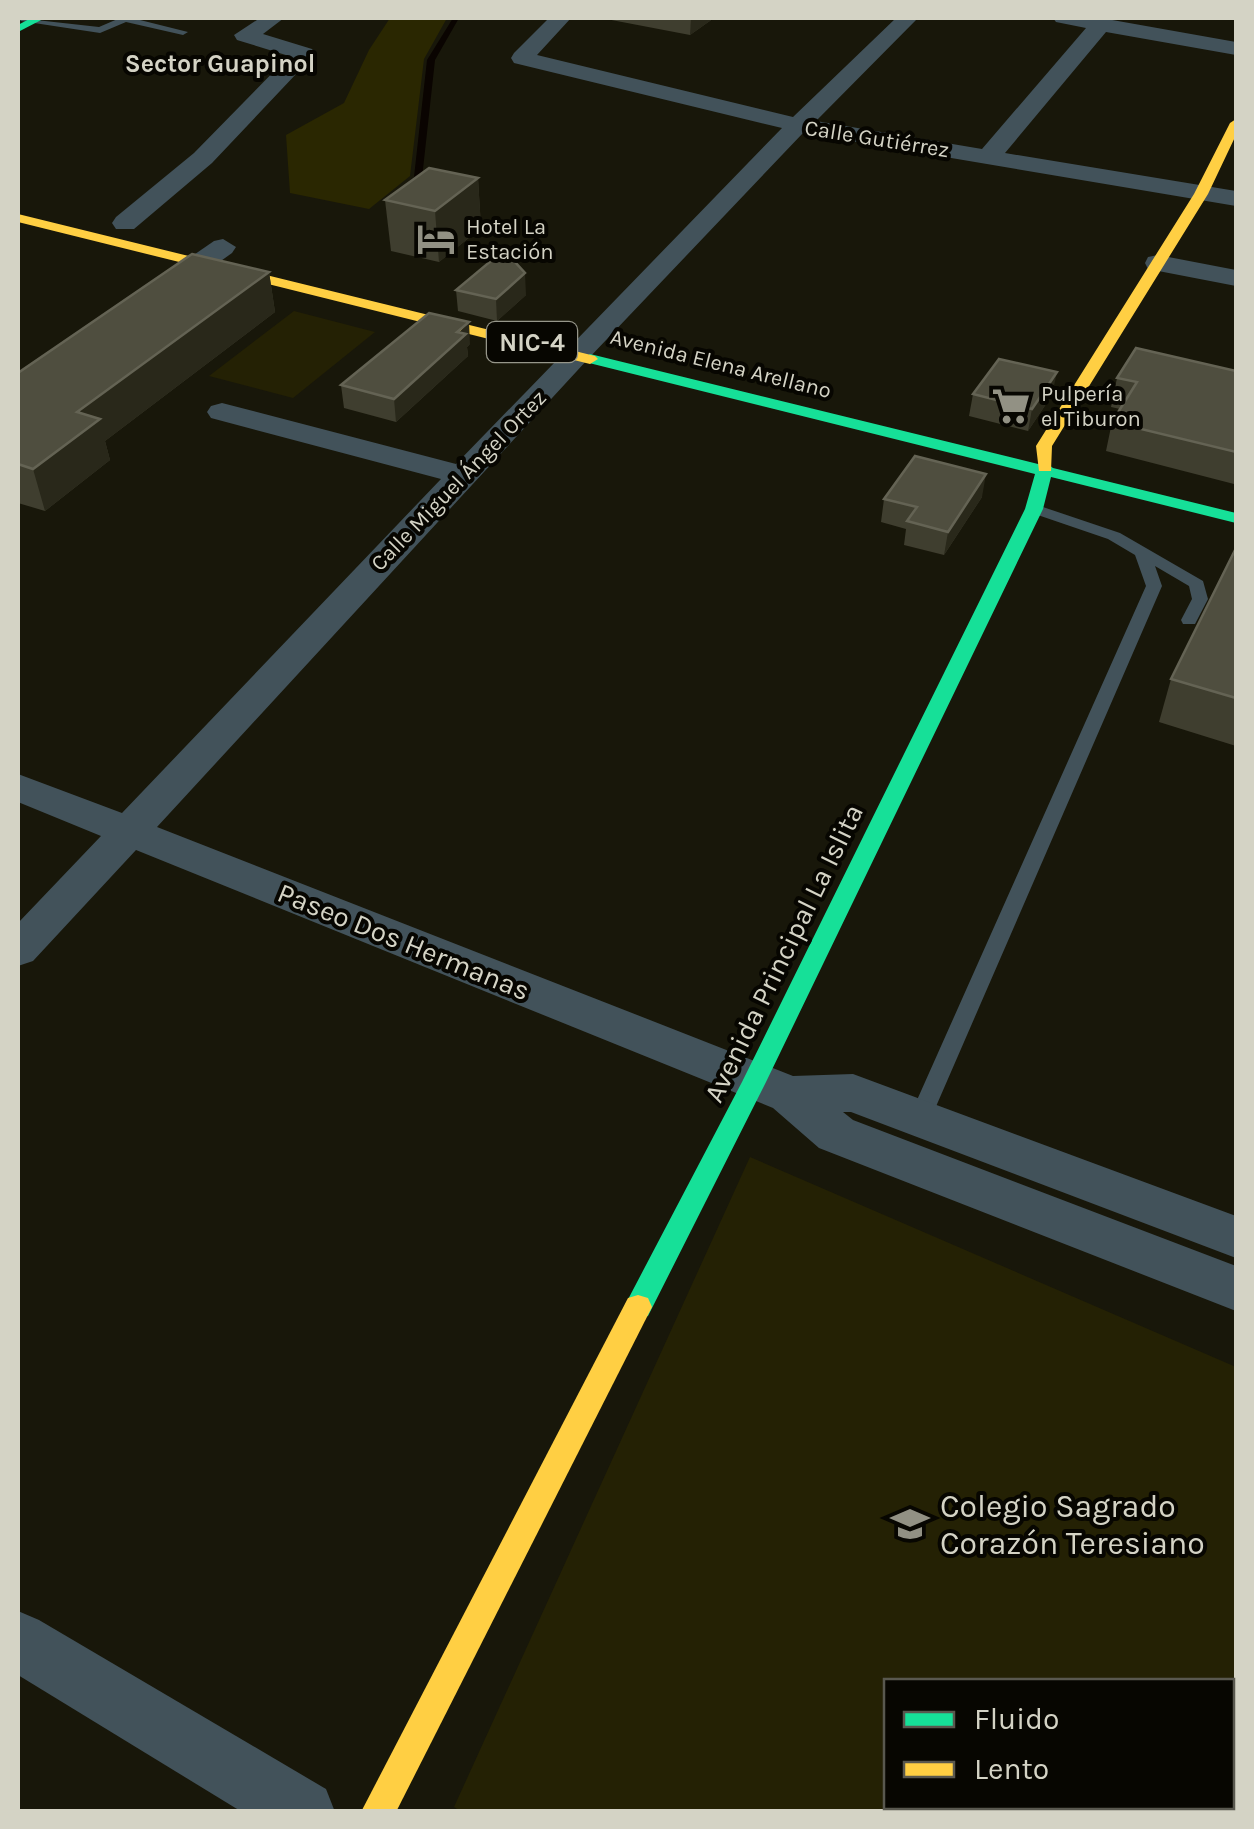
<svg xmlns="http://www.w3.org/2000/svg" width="1254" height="1829" viewBox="0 0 1254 1829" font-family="Karla,sans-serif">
	<rect width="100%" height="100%" fill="#18170a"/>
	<g fill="#242104" fill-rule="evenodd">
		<polygon points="294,311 375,332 293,398 209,376"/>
		<path d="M750,1157l486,210v444l-774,1 -8,-5zM886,1682h346v124h-346z"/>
	</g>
	<polygon fill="#2a2701" points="390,18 447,18 424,59 410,176 369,209 290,193 286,135 344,103 369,50"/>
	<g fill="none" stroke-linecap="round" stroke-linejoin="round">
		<polygon fill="#0a0401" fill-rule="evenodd" points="453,18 459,18 435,60 422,178 409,190 403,190 403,186 414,177 427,60"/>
		<g fill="#42525a" fill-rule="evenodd">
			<polygon points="18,18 99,27 120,18 132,18 188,32 183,35 126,22 100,33 21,21"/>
			<polygon points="1034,504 1120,533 1203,581 1208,599 1195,624 1183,624 1181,620 1192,599 1189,586 1155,566 1162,586 931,1118 928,1124 920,1127 912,1124 909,1118 1146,586 1135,555 1108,539 1029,512 1026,509"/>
		</g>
		<g fill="#42525a" fill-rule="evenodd">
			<polygon points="260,18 284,18 263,34 312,49 315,54 212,163 134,229 116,229 112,223 116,217 194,153 289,56 237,40 234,35"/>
			<polygon points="549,18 571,18 537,55 793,117 896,18 918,18 816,121 982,149 1086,28 1056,22 1053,18 1101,18 1236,42 1236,55 1106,32 1005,153 1236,191 1236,206 803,133 588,359 157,827 793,1076 853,1074 1236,1216 1236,1258 851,1112 843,1112 853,1120 1236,1266 1236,1311 819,1148 773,1108 136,850 33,961 18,966 18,923 101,836 18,802 18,774 122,813 441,479 211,418 207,412 211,406 222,403 456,464 782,128 514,63 511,58 514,53"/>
			<polygon points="223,239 236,247 232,253 176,293 156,293 152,287 156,281 214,241"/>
			<polygon points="1158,255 1236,270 1236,286 1148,269 1145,263 1148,257"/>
			<polygon points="18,1611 39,1620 326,1789 335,1812 242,1812 18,1675"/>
		</g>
		<g fill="#16e098" fill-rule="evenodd">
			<polygon points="31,18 45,18 18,32 18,25"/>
			<polygon points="590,354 1038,464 1045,462 1053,468 1236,513 1236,523 1051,477 1043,509 766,1082 648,1316 638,1319 628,1316 624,1307 742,1082 1025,509 1035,474 585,362 582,359"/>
		</g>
		<g fill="#ffcf43" fill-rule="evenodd">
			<polygon points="1236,119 1236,135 1208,194 1052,446 1051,471 1039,471 1036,446 1194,194 1230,123"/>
			<polygon points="18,214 595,356 598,359 590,364 18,222"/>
			<polygon points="638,1295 648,1298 652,1307 396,1812 361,1812 628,1298"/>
		</g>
	</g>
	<g fill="#3f3e2f">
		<polygon points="601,18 714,18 690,35"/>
		<polygon points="478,178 481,228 439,262 391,251 385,200"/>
		<polygon points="269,272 275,312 105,441 110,460 45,511 18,503 18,373"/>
		<polygon points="456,290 526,295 497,321 458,311"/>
		<polygon points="470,344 467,347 468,356 396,422 344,408 341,385"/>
		<polygon points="1236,371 1236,480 1234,484 1106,451 1112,422 1120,409 1111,407 1117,378"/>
		<polygon points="973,394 1052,395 1028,431 969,416"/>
		<polygon points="982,497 944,555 904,545 906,529 881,522 884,499"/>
		<polygon points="1236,548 1236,746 1159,722 1171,679"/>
	</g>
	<g fill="#29281a">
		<polygon points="691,18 714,18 690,35"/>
		<polygon points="478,178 481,228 439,262 435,211"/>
		<polygon points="269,272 275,312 105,441 110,460 45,511 33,469 77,412"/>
		<polygon points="525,273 526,295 497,321 496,299"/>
		<polygon points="469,322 470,344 467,347 468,356 396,422 394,399"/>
		<polygon points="1057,372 1052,395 1028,431 1032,409"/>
		<polygon points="986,474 982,497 944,555 948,532"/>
	</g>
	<g fill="#4f4e3f" stroke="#646354" stroke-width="2.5">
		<polygon points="429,168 478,178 435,211 385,200"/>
		<polygon points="504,250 525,273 496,299 456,290"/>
		<polygon points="192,254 269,272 77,412 100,419 33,469 18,464 18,373"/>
		<polygon points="429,313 469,322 457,332 466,334 394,399 341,385"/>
		<polygon points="1136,348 1236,371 1236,452 1112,422 1137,382 1117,378"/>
		<polygon points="999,359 1057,372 1032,409 973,394"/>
		<polygon points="915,456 986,474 948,532 907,521 917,507 884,499"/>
		<polygon points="1236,548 1236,698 1171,679"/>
	</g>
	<defs>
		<g id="hotel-bare" transform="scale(3)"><path d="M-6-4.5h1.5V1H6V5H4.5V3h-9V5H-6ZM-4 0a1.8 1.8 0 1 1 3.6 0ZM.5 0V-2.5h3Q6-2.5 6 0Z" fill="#929184" stroke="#070601" stroke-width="2.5" paint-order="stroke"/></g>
		<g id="supermarket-bare" transform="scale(3)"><path d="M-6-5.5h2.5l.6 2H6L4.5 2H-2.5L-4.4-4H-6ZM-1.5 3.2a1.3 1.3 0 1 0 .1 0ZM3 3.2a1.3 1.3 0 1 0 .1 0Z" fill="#929184" stroke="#070601" stroke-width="2.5" paint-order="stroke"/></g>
		<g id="school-bare" transform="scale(3)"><path d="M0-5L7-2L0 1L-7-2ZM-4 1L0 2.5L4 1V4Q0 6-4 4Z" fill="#929184" stroke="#070601" stroke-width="2.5" paint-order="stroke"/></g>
	</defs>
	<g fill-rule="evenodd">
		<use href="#hotel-bare" x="436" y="239"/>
		<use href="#supermarket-bare" x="1011" y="406"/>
		<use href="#school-bare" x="910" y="1524"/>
	</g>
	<g text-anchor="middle" stroke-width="8" stroke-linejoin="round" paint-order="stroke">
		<g font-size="22" fill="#d4d3c5" stroke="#070601">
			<text transform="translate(877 138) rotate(9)" y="8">Calle Gutiérrez</text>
			<text transform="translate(721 363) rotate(14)" y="8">Avenida Elena Arellano</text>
			<text transform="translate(458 480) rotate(-46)" y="8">Calle Miguel Ángel Ortez</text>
		</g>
		<g font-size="22" fill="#d4d3c5" stroke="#070601" text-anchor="start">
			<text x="466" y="234">Hotel La<tspan x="466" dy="25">Estación</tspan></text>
			<text x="1041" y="401">Pulpería<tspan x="1041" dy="25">el Tiburon</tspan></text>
		</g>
		<g font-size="25" font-weight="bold" fill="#d4d3c5" stroke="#070601">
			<text x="220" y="72">Sector Guapinol</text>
		</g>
		<rect fill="#070601" stroke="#96968a" stroke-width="2.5" x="487" y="322" width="90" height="40" rx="8"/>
		<g font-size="25" font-weight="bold" fill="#d4d3c5">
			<text x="532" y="351">NIC-4</text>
		</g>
		<g font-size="28" fill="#d4d3c5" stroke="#070601">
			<text transform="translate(404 941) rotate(22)" y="10">Paseo Dos Hermanas</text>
			<text transform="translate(783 953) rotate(-64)" y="10">Avenida Principal La Islita</text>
		</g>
		<g font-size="32" fill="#d4d3c5" stroke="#070601" text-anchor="start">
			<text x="940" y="1517">Colegio Sagrado<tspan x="940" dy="37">Corazón Teresiano</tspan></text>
		</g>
	</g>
	<rect width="1254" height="1829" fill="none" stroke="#d4d3c5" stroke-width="40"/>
	<rect x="884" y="1679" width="350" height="130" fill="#070601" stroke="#59584f" stroke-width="2.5"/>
	<rect x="904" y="1712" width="50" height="15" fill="#16e098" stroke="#59584f" stroke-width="2.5"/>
	<text x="974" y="1729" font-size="30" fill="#d4d3c5">Fluido</text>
	<rect x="904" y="1762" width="50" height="15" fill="#ffcf43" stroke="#59584f" stroke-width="2.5"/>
	<text x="974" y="1779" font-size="30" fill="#d4d3c5">Lento</text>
</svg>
